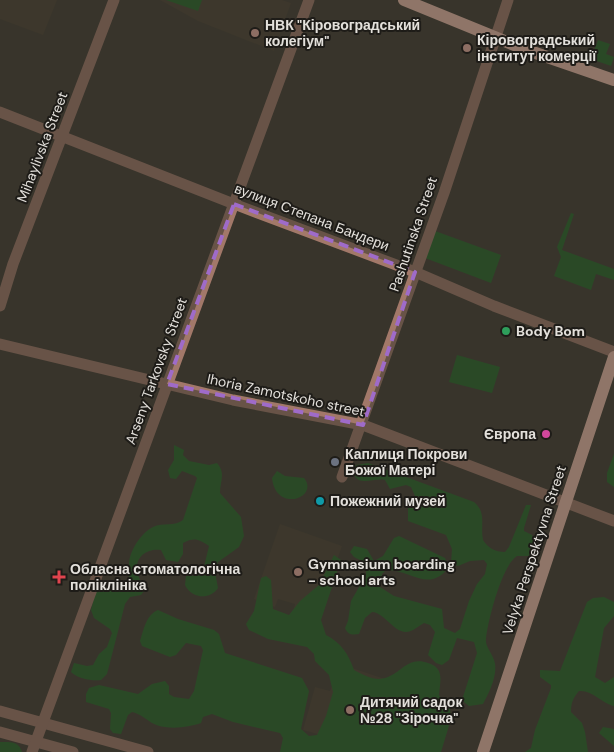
<svg xmlns="http://www.w3.org/2000/svg" width="614" height="752" viewBox="0 0 614 752" font-family="'DM Sans',sans-serif">
	<rect width="100%" height="100%" fill="#38342b"/>
	<g fill="#433b2d">
		<polygon points="0,0 57,0 43,35 0,19"/>
		<polygon points="160,0 282,0 291,3 274,51 198,21"/>
		<polygon points="280,524 342,546 316,621 293,613 295,604 278,599 275,607 254,599"/>
		<polygon points="340,664 400,684 380,751 303,730 315,687 330,691"/>
	</g>
	<g fill="#1a6321">
		<polygon points="166,0 202,0 198,11"/>
		<polygon points="598,40 610,44 606,54 614,57 611,66 591,59"/>
		<polygon points="571,213 574,214 562,250 614,269 614,280 596,274 591,290 554,276 561,257 557,247"/>
		<polygon points="435,231 501,255 491,283 425,258"/>
		<polygon points="457,355 500,367 492,393 449,382"/>
		<path d="M174,445l10,5 -1,5 6,6 20,4 8,-2c9,10 3,18 3,30l21,24 3,19 -5,11 -21,15 -3,10 3,16c-8,12 -26,11 -33,-3l1,-9 16,-1 7,-29c-10,-7 -15,-9 -26,-3v11l-5,8 -12,-2 -5,-10c-13,-2 -26,6 -24,21 1,7 6,13 7,20l-3,4 -11,2 -5,7 -18,70 -6,6c-9,1 -23,-1 -30,-8l3,-9 13,3 6,-1 6,-11 8,-7 5,-14 -2,-4 -16,-11 -3,-8 5,-20 5,-3 26,4c4,-10 1,-16 2,-26 0,-14 12,-32 24,-38 10,-5 22,0 30,-7l14,-42 -2,-2 -13,-5 -6,8 -6,-1 -2,-8 6,-10z"/>
		<polygon points="614,454 614,487 607,482 607,473"/>
		<path d="M368,463l106,39c13,11 6,23 9,38 5,8 12,12 22,12l4,-5 17,-42h5l-7,23v3l8,4 3,6 -3,12 -4,3h-11c-15,9 -29,64 -31,83 -1,7 6,14 8,21 5,13 -5,33 -11,44l-14,2 -5,-4 -1,-5 14,-44 -3,-11 -17,-4 -8,22 -7,5 -6,-2 -8,-8 7,-23 -5,-7 -6,-2c-4,2 -7,5 -11,7 -17,9 -26,-17 -41,-18l-7,6 -6,16c-7,1 -11,1 -14,-6l3,-7 3,-20 15,-26v-12l-12,-6 -4,-5 4,-6 13,3 7,12 9,-5 11,-18 5,-2 46,22 4,9c-20,27 -39,2 -63,3l-4,4 -2,13 14,9 48,13 2,19 11,5 5,-4 9,-28 8,-17 8,-10 2,-10 -3,-4 -14,1 -12,5 -7,-3 1,-14 -6,-14 -38,-14v-13l7,-12 -4,-9 -5,-2 -16,4 -5,-9c-11,-3 -31,9 -32,-11l3,-4z"/>
		<path d="M277,471l8,5 19,2c16,19 -28,36 -32,0z"/>
		<path d="M334,555l7,5 -20,60 5,15c15,8 22,18 28,35 7,4 17,9 25,9 21,-1 26,-24 49,-16 17,5 12,18 11,32l11,14 1,10 -10,33h-161l3,-14 -3,-5 -47,-11 -21,-8 -9,3 -2,6c-14,5 -39,8 -52,-2 -6,-4 -9,-7 -17,-9l-4,3 -7,19 -8,-1 -3,-4 1,-16 -2,-4 -23,-7v-8l3,-6 10,-3 39,9 14,-10 13,-3 4,5v8l5,3 15,2 5,-8 9,-41 -2,-4 -15,-3 -10,12 -6,2 -28,-11 -2,-5c4,-12 6,-26 18,-31l20,9 36,11 5,4 6,19 77,25 7,13 -8,38 8,7 8,-1 9,-19 7,-24 -4,-17 -14,-14 -1,-7 -7,-7 -39,-8 -19,-9 -3,-6 8,-13 7,-33 5,-2 5,4 2,29 16,6 11,-14 19,-16z"/>
		<path d="M604,597l10,5v14l-10,12 -9,49 10,6 9,-6v-13v42c-13,-3 -21,-16 -35,-15 -6,7 -8,12 -8,21l11,11 3,9 3,20h-63l6,-4 4,-18 16,-42v-3l-11,-8v-7l20,1 27,-69 6,-4z"/>
		<polygon points="603,727 614,729 614,746 599,733"/>
		<path d="M0,742c10,0 19,-1 22,10h-22z"/>
	</g>
	<g fill="none" stroke-linecap="round" stroke-linejoin="round">
		<g stroke="#a27869" stroke-width="11">
			<polyline points="0,112 234,204 415,272 494,306 614,352"/>
			<polyline points="0,306 13,264 114,0"/>
			<polyline points="0,344 233,400 363,425 614,521"/>
			<polyline points="342,477 444,193 508,0"/>
			<polyline points="0,711 148,752"/>
			<polyline points="0,732 73,752"/>
			<polyline points="32,752 309,0"/>
		</g>
		<g stroke="#f9c4b2" stroke-width="12">
			<polyline points="404,0 524,49 614,80"/>
			<polyline points="483,752 614,357"/>
		</g>
	</g>
	<path d="M0 0H614V752H0ZM234,204l181,68 -52,153 -196,-41z" fill="#38342b" fill-opacity=".55" fill-rule="evenodd"/>
	<path fill="none" stroke="#9f6bc9" stroke-width="4" stroke-dasharray="10 6" stroke-linejoin="round" d="M234,204l181,68 -52,153 -196,-41z"/>
	<g fill="#8d6e63" stroke="#1e1c18" stroke-width="2">
		<circle cx="255" cy="33" r="5"/>
		<circle cx="467" cy="48" r="5"/>
		<circle cx="298" cy="572" r="5"/>
		<circle cx="350" cy="710" r="5"/>
	</g>
	<circle fill="#2e9e5b" stroke="#1e1c18" stroke-width="2" cx="506" cy="331" r="5"/>
	<circle fill="#d1479c" stroke="#1e1c18" stroke-width="2" cx="546" cy="434" r="5"/>
	<circle fill="#6b7280" stroke="#1e1c18" stroke-width="2" cx="335" cy="462" r="5"/>
	<circle fill="#0f9aa8" stroke="#1e1c18" stroke-width="2" cx="320" cy="501" r="5"/>
	<path fill="#e0444e" stroke="#1e1c18" stroke-width="2" d="M56.5 569.5h5v5h5v5h-5v5h-5v-5h-5v-5h5z"/>
	<g text-anchor="middle" stroke-width="4" stroke-linejoin="round" paint-order="stroke">
		<g font-size="14" font-weight="bold" fill="#e3e0db" stroke="#1e1c18" text-anchor="start">
			<text x="265" y="30">НВК "Кіровоградський<tspan x="265" dy="16">колегіум"</tspan></text>
			<text x="477" y="45">Кіровоградський<tspan x="477" dy="16">інститут комерції</tspan></text>
			<text x="516" y="336">Body Bom</text>
			<text x="536" y="439" text-anchor="end">Європа</text>
			<text x="345" y="459">Каплиця Покрови<tspan x="345" dy="16">Божої Матері</tspan></text>
			<text x="330" y="506">Пожежний музей</text>
			<text x="308" y="569">Gymnasium boarding<tspan x="308" dy="16">- school arts</tspan></text>
			<text x="70" y="574">Обласна стоматологічна<tspan x="70" dy="16">поліклініка</tspan></text>
			<text x="360" y="707">Дитячий садок<tspan x="360" dy="16">№28 "Зірочка"</tspan></text>
		</g>
		<g font-size="14" fill="#e3e0db" stroke="#1e1c18">
			<text transform="translate(42 147) rotate(-69)" y="5">Mihaylivska Street</text>
			<text transform="translate(312 217) rotate(21)" y="5">вулиця Степана Бандери</text>
			<text transform="translate(413 234) rotate(-71)" y="5">Pashutinska Street</text>
			<text transform="translate(156 371) rotate(-70)" y="5">Arseny Tarkovsky Street</text>
			<text transform="translate(286 395) rotate(12)" y="5">Ihoria Zamotskoho street</text>
			<text transform="translate(534 550) rotate(-72)" y="5">Velyka Perspektyvna Street</text>
		</g>
	</g>
</svg>
